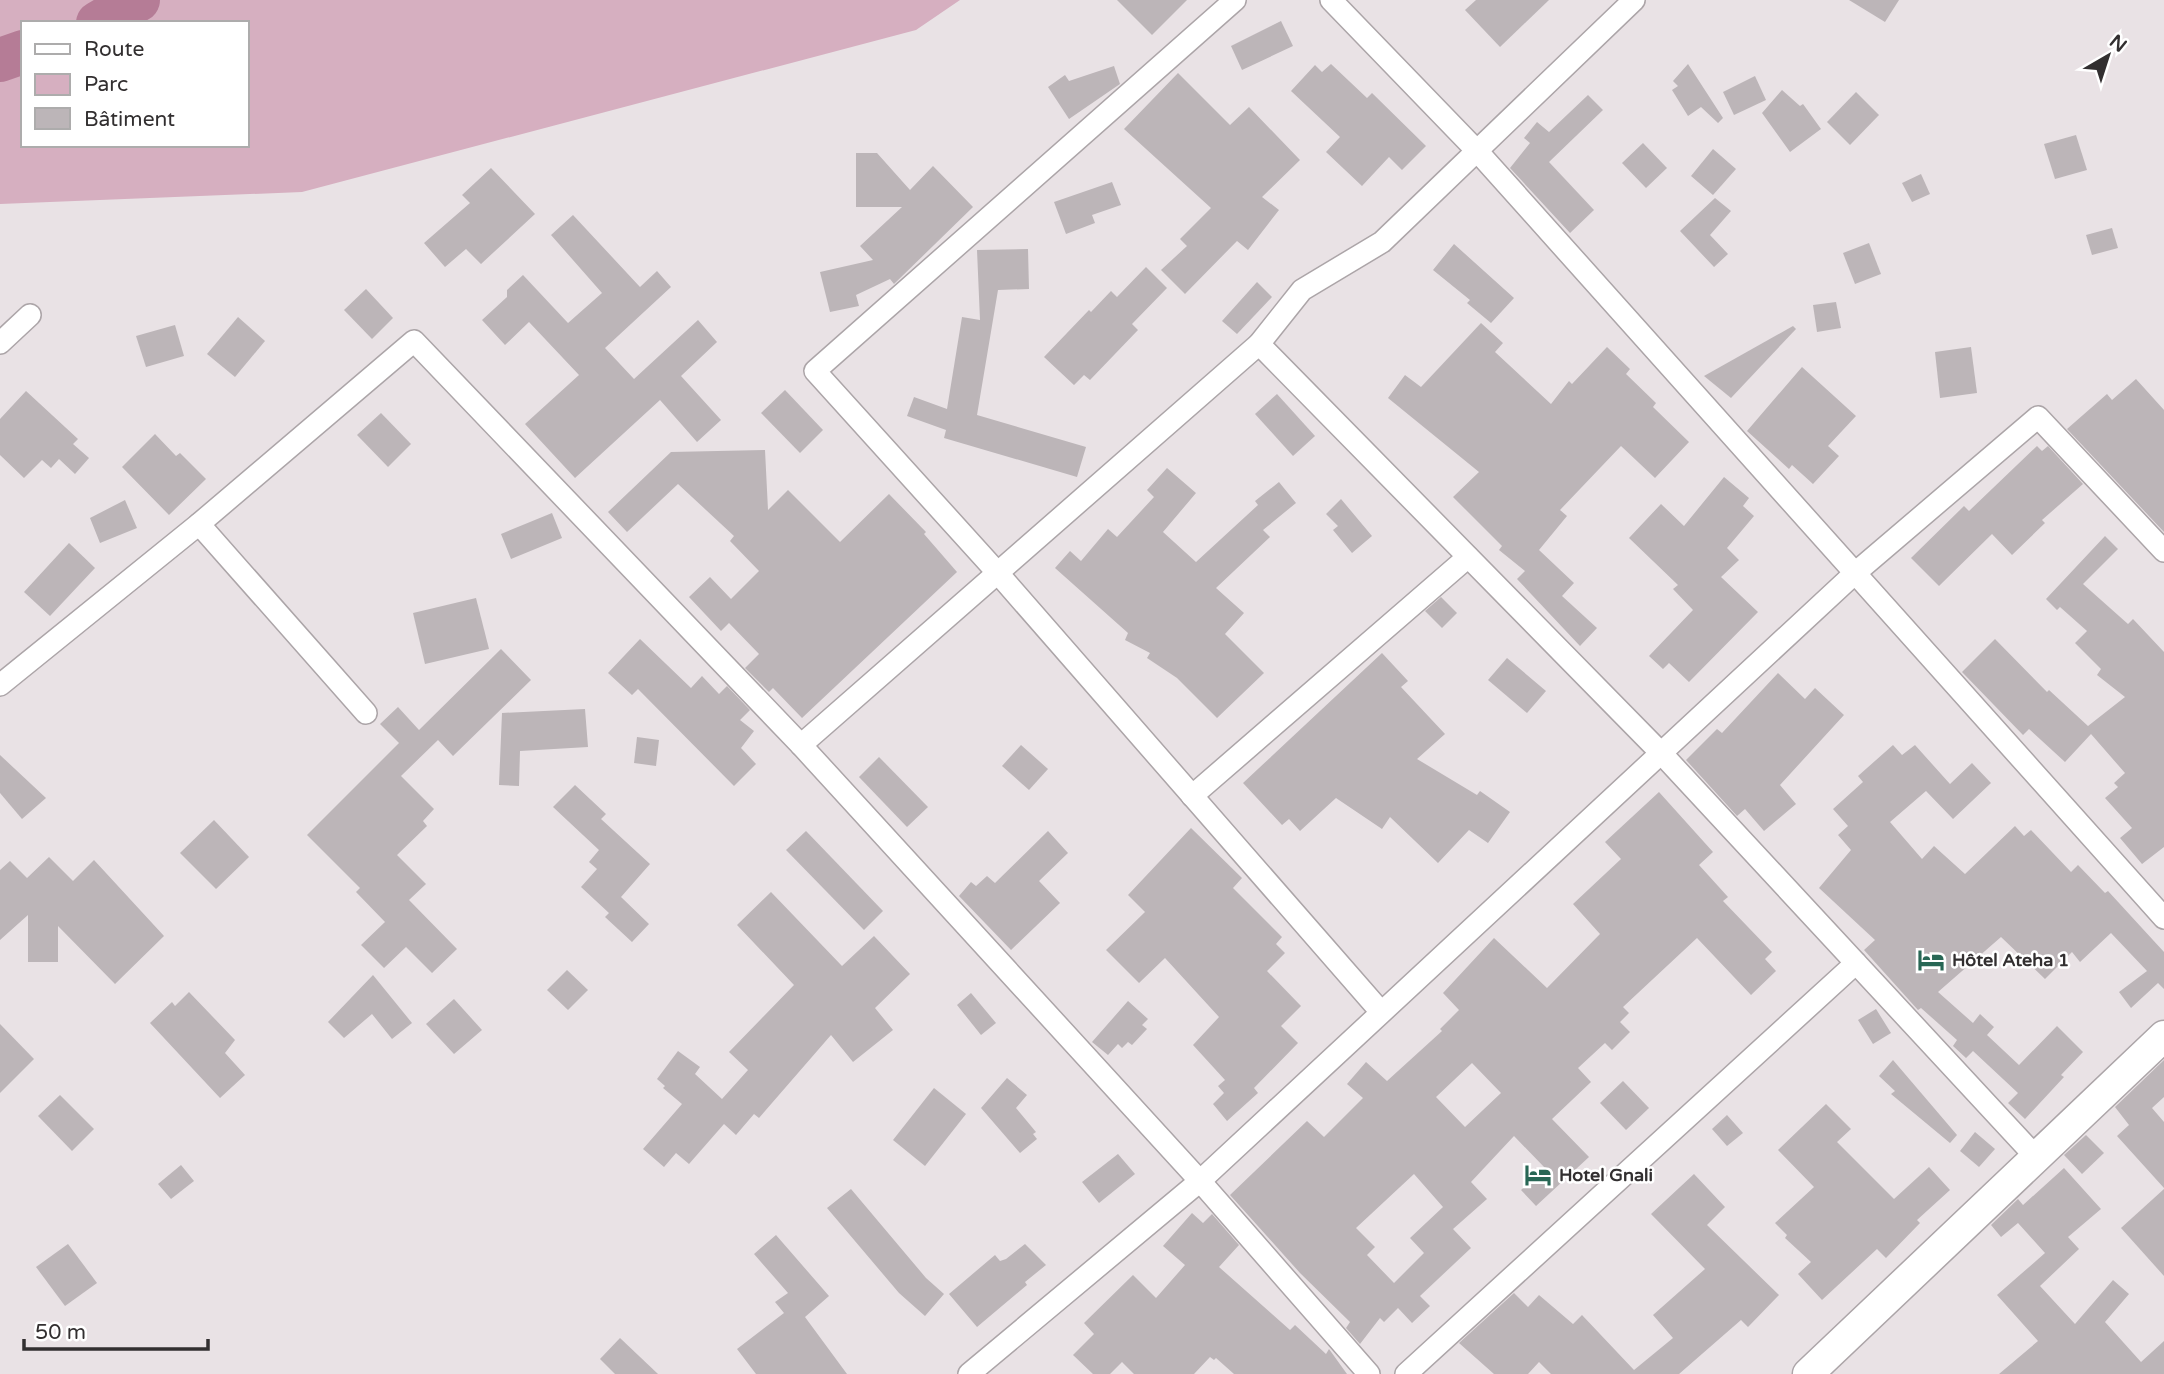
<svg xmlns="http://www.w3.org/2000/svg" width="2164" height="1374" viewBox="0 0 2164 1374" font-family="'Varela Round',sans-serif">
	<rect width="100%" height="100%" fill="#e9e2e5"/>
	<path fill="#d6afc0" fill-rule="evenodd" d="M0,0h960l-44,30 -614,162 -302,12zM23,23h224v122h-224z"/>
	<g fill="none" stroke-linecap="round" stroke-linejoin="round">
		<g stroke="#b57c96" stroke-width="44">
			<polyline points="98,23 138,0"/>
			<polyline points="0,60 23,52"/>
		</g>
	</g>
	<g fill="#bcb5b8" fill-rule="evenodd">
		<polygon points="1117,0 1187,0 1152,35"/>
		<polygon points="1476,0 1549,0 1500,47 1465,10"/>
		<polygon points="1849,0 1899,0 1885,22"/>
		<polygon points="1281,21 1293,46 1242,70 1231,46"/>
		<polygon points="1331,64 1367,98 1372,93 1426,146 1402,170 1389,157 1362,186 1326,152 1340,137 1291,91 1315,65 1322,72"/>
		<polygon points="1688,64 1723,118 1718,123 1701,107 1688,116 1672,90 1678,86 1673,81"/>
		<polygon points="1114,66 1120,84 1069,119 1048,87 1065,75 1069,81"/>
		<polygon points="1178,73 1230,125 1249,107 1300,160 1262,197 1279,210 1248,250 1237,241 1185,294 1161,270 1187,246 1180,239 1211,208 1124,129"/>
		<polygon points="1755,76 1766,100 1734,115 1723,92"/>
		<polygon points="1782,90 1800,106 1803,104 1821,129 1790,152 1762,113"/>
		<polygon points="1856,92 1879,115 1850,145 1827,122"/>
		<polygon points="1588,95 1603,110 1549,162 1594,210 1570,233 1510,168 1530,143 1524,138 1537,122 1549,132"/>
		<polygon points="2076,135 2087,170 2055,179 2044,144"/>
		<polygon points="1643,143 1667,168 1646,188 1622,163"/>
		<polygon points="1713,149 1736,169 1713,195 1691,176"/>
		<polygon points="856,153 877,153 910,190 933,166 973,207 894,284 890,279 856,295 859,306 830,312 820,272 873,260 860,246 902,207 856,207"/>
		<polygon points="491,168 535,214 481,264 466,249 445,267 424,243 470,203 462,195"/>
		<polygon points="1921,174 1930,194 1912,202 1902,183"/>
		<polygon points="1112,182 1121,205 1092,215 1095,223 1066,234 1054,202"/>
		<polygon points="1715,198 1731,211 1710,235 1728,254 1714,267 1680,231"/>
		<polygon points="573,215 640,287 657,271 671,287 605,348 634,379 698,320 717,342 681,376 721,420 697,442 660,400 575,478 525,424 579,375 529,322 505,345 482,320 507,297 507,290 523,275 568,323 602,293 551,235"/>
		<polygon points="2112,228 2118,248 2092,255 2086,235"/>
		<polygon points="1869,243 1881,274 1855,284 1843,253"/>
		<polygon points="1454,244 1514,298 1491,323 1467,303 1470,300 1433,270"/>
		<polygon points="1028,249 1029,289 998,290 977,415 1086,447 1077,477 944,438 946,430 907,416 914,397 947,409 962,317 980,320 977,250"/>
		<polygon points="1146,267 1167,288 1132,324 1138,330 1090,380 1084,375 1074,385 1044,357 1089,310 1091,312 1111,291 1117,297"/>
		<polygon points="1257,282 1272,297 1237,334 1222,321"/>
		<polygon points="366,289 393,318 372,339 344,310"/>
		<polygon points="1836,302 1841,328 1817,332 1813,305"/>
		<polygon points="238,317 265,341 235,377 207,354"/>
		<polygon points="1481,323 1503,343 1495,352 1551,404 1569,381 1572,384 1607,347 1630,369 1626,374 1656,403 1653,407 1689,442 1655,478 1621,446 1560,510 1567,516 1539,550 1574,583 1562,596 1597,628 1580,646 1517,579 1525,571 1499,550 1502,546 1453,497 1479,472 1388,398 1405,375 1421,387"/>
		<polygon points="175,325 184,356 146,367 136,336"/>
		<polygon points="1793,326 1796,329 1731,398 1704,376"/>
		<polygon points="1971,347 1977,393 1940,398 1935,352"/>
		<polygon points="1802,367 1856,416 1828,446 1839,456 1813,484 1792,465 1789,469 1747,431"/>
		<polygon points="2136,379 2164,410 2164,532 2067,429 2107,394 2112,400"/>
		<polygon points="785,390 823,430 800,453 761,413"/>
		<polygon points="26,391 78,439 73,444 89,458 75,474 59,459 51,468 42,460 24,478 0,455 0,419"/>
		<polygon points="1277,394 1315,436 1293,456 1255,414"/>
		<polygon points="381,413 411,444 388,467 357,435"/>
		<polygon points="155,434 176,456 180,453 206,479 169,515 122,467"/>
		<polygon points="2037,446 2042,451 2048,446 2083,484 2042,520 2045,523 2012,555 1992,534 1939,586 1911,558 1964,506 1969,511"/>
		<polygon points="765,450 768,510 788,490 840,542 889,494 926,532 924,534 957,572 802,718 773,688 769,692 745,668 759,654 729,623 721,631 689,597 710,577 731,599 759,571 730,541 734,536 678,484 627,532 608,512 671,452"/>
		<polygon points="1167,468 1196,493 1163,532 1196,562 1258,505 1255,501 1279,482 1296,503 1263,530 1270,537 1216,588 1244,613 1225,634 1264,673 1217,718 1177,678 1147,658 1150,653 1125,640 1128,633 1055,568 1070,551 1081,561 1108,529 1117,537 1154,497 1147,490"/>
		<polygon points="1724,477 1749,498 1743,506 1754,516 1727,548 1739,560 1721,577 1758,612 1689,682 1669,663 1663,669 1649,656 1693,610 1673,589 1678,585 1629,538 1661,504 1684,526"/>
		<polygon points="1341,499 1372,536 1352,553 1333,530 1338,526 1326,514"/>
		<polygon points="125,500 137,528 100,543 90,518"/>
		<polygon points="552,513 562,538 511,559 501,534"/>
		<polygon points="2105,536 2118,549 2083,584 2128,624 2133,619 2164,652 2164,847 2142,864 2120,838 2132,828 2105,798 2118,787 2114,783 2125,773 2091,734 2065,762 2029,729 2023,735 1962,672 1995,639 2047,692 2049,690 2088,726 2125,697 2097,675 2101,669 2075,643 2087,631 2060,607 2057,610 2046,599"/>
		<polygon points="69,543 95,568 50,616 24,592"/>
		<polygon points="1441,597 1457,613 1442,628 1425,611"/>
		<polygon points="476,598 489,649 425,664 413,613"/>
		<polygon points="640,639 691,688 702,676 719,694 727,686 750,710 740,720 754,731 741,748 756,764 734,786 638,689 632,695 608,673"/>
		<polygon points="501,649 531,680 453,756 438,740 401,776 434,809 423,821 427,826 397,855 426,884 409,900 457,949 432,973 406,947 384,968 361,945 385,922 356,892 360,888 307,835 399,743 380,724 398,707 419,730"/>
		<polygon points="1382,653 1408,681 1401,687 1445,734 1417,759 1477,795 1480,791 1510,812 1488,843 1469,830 1438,863 1390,817 1382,829 1336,798 1300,831 1289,819 1282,825 1243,783"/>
		<polygon points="1507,658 1546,691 1527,713 1488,680"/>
		<polygon points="1778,673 1805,699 1815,688 1844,715 1780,785 1796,804 1764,831 1745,809 1737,816 1686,760 1717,729 1722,733"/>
		<polygon points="585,709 588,747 520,751 519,786 499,785 502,713"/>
		<polygon points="637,737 659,740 656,766 634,763"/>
		<polygon points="1021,745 1048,769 1029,790 1002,766"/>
		<polygon points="1893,745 1902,755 1915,745 1950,784 1972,763 1991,783 1953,819 1926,791 1890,822 1922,859 1934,846 1965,874 2015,826 2024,836 2031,830 2071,872 2078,865 2105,893 2108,891 2164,952 2164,989 2158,983 2131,1008 2119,992 2147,971 2111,933 2080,962 2072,952 2045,979 2001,937 1938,992 1973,1023 1980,1014 1994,1027 1987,1035 2019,1065 2057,1026 2083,1052 2061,1075 2064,1077 2025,1119 2008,1103 2018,1093 1973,1051 1966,1058 1953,1046 1957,1040 1921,1008 1918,1010 1864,950 1875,940 1819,888 1851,850 1838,835 1848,826 1833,809 1863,782 1858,776"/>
		<polygon points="0,755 46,798 22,819 0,793"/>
		<polygon points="879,757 928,807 907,827 859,777"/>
		<polygon points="575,785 606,814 601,819 650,864 621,897 649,924 632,942 605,917 609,913 581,887 597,869 589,862 599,850 553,807"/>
		<path d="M1659,792l54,60 -14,13 29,32 -5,4 49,51 -7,7 11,12 -25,24 -54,-57 -74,69 6,6 -9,9 10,10 -18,18 -7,-7 -27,25 13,14 -39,37 37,38 -53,49 -15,-16 24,-22 -31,-32 -43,46 16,17 -34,30 18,19 -51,48 10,10 -18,17 -14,-15 -14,14 -4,-4 -20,26 -14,-16 4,-6 -50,-49 -70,-78 77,-74 17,16 39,-39 -16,-14 19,-22 21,19 55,-50 -2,-2 19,-19 -16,-17 51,-55 53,50 53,-54 -27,-30 48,-45 -16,-17zM1472,1063l29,30 -36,34 -29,-30zM1414,1174l29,33 -33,31 14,15 -30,30 -27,-28 8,-8 -19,-19z"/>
		<polygon points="214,820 249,857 216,889 180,853"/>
		<polygon points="1191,828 1242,878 1233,888 1282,937 1276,944 1285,953 1267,971 1301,1006 1281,1026 1298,1043 1254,1088 1258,1093 1227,1121 1213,1104 1224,1093 1218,1086 1225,1080 1193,1045 1219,1017 1165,958 1139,983 1106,950 1145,912 1128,895"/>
		<polygon points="806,831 883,911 864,930 786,850"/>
		<polygon points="1048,831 1068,853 1039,881 1060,903 1011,950 959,896 971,882 976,886 987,876 995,883"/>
		<polygon points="49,857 73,881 94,860 164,936 115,984 58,926 58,962 28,962 28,915 0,940 0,870 10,861 27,878"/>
		<polygon points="771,892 842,966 874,936 910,974 875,1008 893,1030 853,1062 831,1035 759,1118 754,1114 736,1135 724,1124 689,1164 676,1153 664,1167 643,1149 682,1104 663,1088 665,1086 657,1079 678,1051 700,1067 695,1074 722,1099 748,1070 729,1052 794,985 737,925"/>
		<polygon points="567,970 588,990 568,1010 547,990"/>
		<polygon points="373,975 412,1023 392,1039 372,1014 344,1038 328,1022"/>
		<polygon points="189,992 235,1040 225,1053 245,1075 220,1098 150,1023 172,1002 175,1006"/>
		<polygon points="971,993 996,1023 981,1035 957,1005"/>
		<polygon points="454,999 482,1030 454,1054 426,1024"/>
		<polygon points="1128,1001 1148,1019 1142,1025 1147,1029 1132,1045 1128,1042 1122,1048 1118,1044 1108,1055 1092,1042"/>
		<polygon points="1876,1009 1891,1033 1873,1044 1858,1020"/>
		<polygon points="0,1024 34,1059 0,1093"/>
		<polygon points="1893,1060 1957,1135 1950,1143 1891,1094 1895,1091 1879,1076"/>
		<polygon points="2164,1060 2164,1097 2152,1108 2164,1122 2164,1188 2117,1136 2129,1125 2115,1107"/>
		<polygon points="1007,1078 1027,1095 1016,1108 1036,1132 1033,1134 1037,1139 1020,1153 981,1108"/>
		<polygon points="1623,1081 1649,1108 1626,1130 1600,1103"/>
		<polygon points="934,1088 966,1114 925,1166 893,1140"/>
		<polygon points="60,1095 94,1129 72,1151 38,1116"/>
		<polygon points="1826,1104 1851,1129 1837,1142 1894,1199 1929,1167 1950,1190 1917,1220 1920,1223 1886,1258 1877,1249 1822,1300 1798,1274 1811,1262 1785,1238 1787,1235 1775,1223 1814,1187 1778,1150"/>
		<polygon points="1727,1115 1743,1133 1727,1146 1712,1129"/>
		<polygon points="1975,1132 1995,1149 1979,1167 1960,1151"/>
		<polygon points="2086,1135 2104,1153 2082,1174 2064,1155"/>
		<polygon points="1118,1154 1135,1174 1099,1203 1082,1182"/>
		<polygon points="181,1165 194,1181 171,1199 158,1184"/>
		<polygon points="2064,1168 2101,1209 2068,1237 2079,1249 2040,1286 2075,1324 2113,1280 2129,1294 2105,1322 2141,1362 2164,1341 2164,1374 1999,1374 2038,1341 1997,1295 2045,1253 2018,1223 2001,1237 1991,1225 2018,1199 2023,1205"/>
		<polygon points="1694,1174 1725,1207 1707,1225 1779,1295 1748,1327 1741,1320 1679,1374 1551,1374 1539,1362 1528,1374 1494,1374 1459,1343 1514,1293 1528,1307 1539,1295 1573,1324 1582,1315 1634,1370 1673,1338 1653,1315 1705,1269 1651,1214"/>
		<polygon points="851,1189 926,1278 944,1294 925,1316 899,1293 827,1208"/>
		<polygon points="2164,1189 2164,1276 2121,1228"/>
		<polygon points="1192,1213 1203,1223 1212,1214 1239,1245 1219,1267 1290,1330 1295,1325 1326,1354 1329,1349 1347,1374 1234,1374 1216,1358 1214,1360 1210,1357 1194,1374 1134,1374 1122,1362 1110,1374 1093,1374 1073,1355 1094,1334 1084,1323 1133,1275 1156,1298 1185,1265 1163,1246"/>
		<polygon points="776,1235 829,1296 805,1317 847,1374 756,1374 737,1349 784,1313 775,1302 788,1293 754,1254"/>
		<polygon points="68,1244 97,1283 65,1306 36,1267"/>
		<polygon points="1025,1244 1046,1265 1025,1282 1027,1285 977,1327 949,1294 995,1255 1000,1261 1006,1259"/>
		<polygon points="620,1338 658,1374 615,1374 600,1359"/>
	</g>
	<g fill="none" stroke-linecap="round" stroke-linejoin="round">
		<g stroke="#aca5a8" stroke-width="24">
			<g id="street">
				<polyline points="1235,0 815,371 996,571 1381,1012"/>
				<polyline points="1331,0 1478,152 2164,918"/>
				<polyline points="0,343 30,315"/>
				<polyline points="1259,344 1662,754 2036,1157"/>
				<polyline points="199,524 366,713"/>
				<polyline points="0,685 199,524 414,341 801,745 1200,1181 1369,1374"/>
				<polyline points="801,745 1259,344 1302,290 1382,242 1634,0"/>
				<polyline points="1192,796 1468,557"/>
				<polyline points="969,1374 1200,1181 1854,574 2038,417 2164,551"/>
				<polyline points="1406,1374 1856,963"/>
			</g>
		</g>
		<g stroke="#aca5a8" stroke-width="33">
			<polyline id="secondary" points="1808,1374 2164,1036"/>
		</g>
		<use href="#street" stroke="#fff" stroke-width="21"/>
		<use href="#secondary" stroke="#fff" stroke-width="30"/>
	</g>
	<defs>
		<g id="hotel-bare" transform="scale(2.1)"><path d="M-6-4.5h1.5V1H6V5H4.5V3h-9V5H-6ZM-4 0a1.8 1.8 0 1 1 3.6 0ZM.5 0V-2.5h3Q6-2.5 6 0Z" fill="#286755" stroke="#fff" stroke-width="2.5" paint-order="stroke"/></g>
	</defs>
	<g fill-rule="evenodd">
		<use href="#hotel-bare" x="1931" y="960"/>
		<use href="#hotel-bare" x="1538" y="1175"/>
	</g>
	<g text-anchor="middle" stroke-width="5" stroke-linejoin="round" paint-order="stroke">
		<g font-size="18" font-weight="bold" fill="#322f30" stroke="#fff" text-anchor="start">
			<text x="1952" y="966">Hôtel Ateha 1</text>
			<text x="1559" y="1181">Hotel Gnali</text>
		</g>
	</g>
	<rect x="21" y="21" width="228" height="126" fill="#ffffff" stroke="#adacac" stroke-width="2"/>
	<rect x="35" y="44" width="35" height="10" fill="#ffffff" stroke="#adacac" stroke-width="2"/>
	<text x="84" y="56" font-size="21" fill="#322f30">Route</text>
	<rect x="35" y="74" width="35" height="21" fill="#d6afc0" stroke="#adacac" stroke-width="2"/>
	<text x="84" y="91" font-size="21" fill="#322f30">Parc</text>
	<rect x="35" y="108" width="35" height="21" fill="#bcb5b8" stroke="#adacac" stroke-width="2"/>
	<text x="84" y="126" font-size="21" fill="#322f30">Bâtiment</text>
	<g transform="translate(2108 56) rotate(39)" stroke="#ffffff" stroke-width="5" paint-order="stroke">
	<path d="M0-5L12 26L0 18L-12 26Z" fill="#322f30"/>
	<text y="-10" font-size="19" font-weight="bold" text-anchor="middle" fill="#322f30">N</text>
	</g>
	<path d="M24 1339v10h184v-10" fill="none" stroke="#322f30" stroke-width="3.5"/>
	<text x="35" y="1339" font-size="21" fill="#322f30" stroke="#ffffff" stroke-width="5" paint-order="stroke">50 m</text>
</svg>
